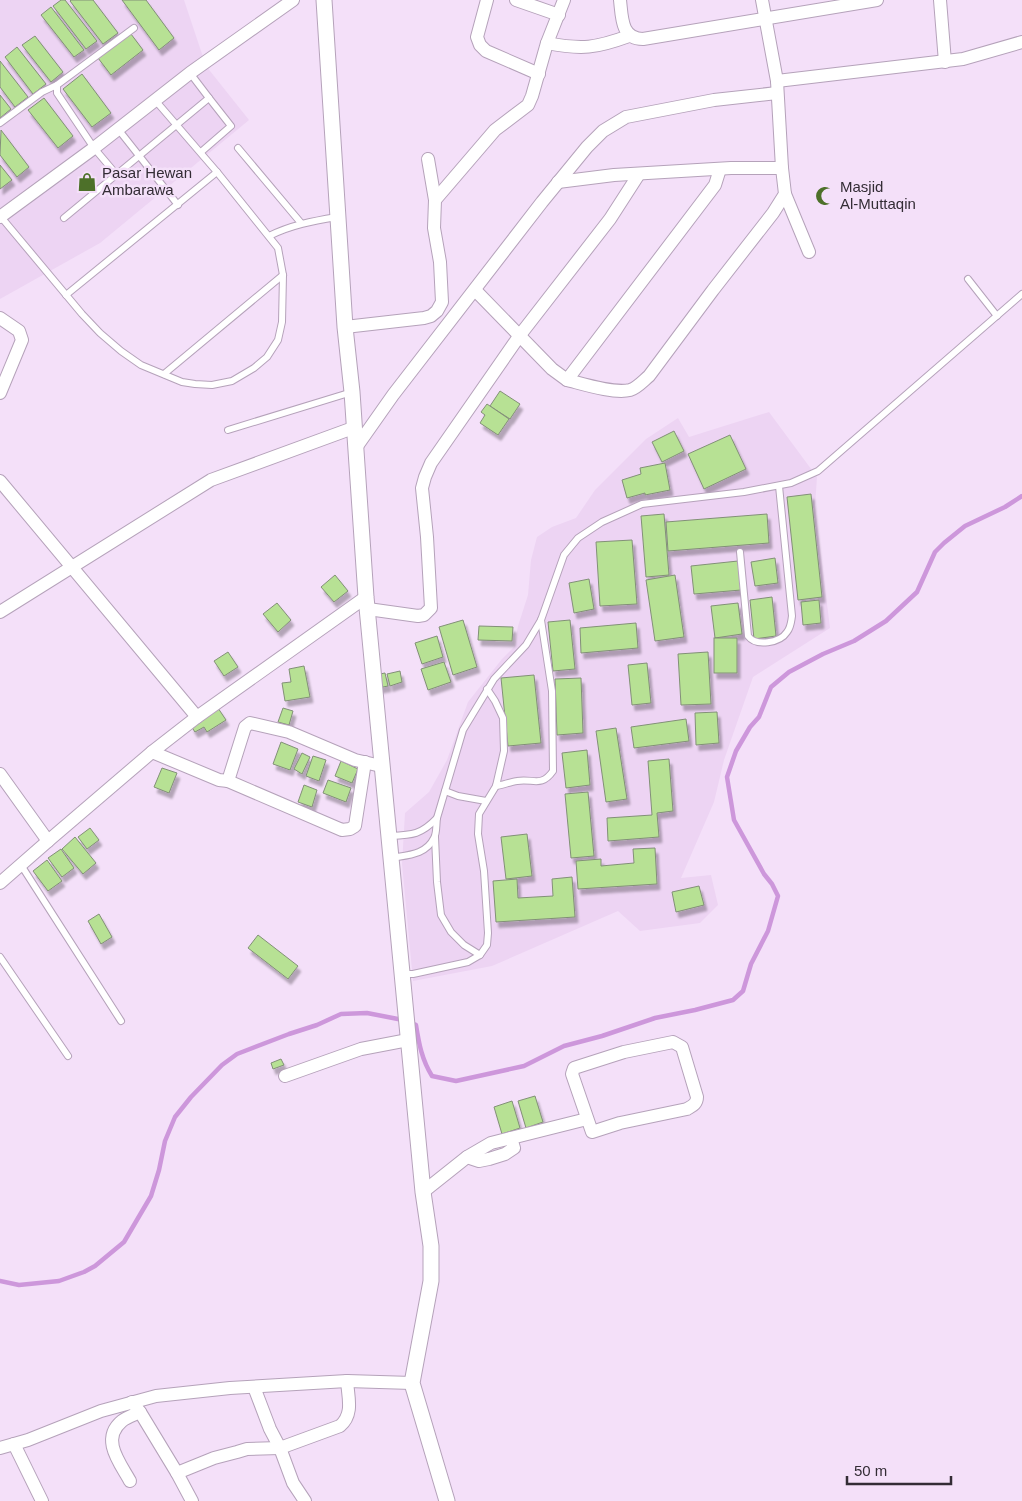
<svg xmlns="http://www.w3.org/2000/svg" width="1022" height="1501" viewBox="0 0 1022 1501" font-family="Helvetica,sans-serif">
	<defs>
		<filter id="shadow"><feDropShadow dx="3" dy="5.5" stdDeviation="1" flood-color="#0004"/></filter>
	</defs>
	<rect width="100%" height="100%" fill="#f4e0f9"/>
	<g fill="#edd4f3">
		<polygon points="0,0 184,0 206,66 249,120 100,243 0,299"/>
		<polygon points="769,412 817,477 815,506 830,628 753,677 724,760 714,802 681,878 711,875 718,905 700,923 640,931 618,911 492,966 413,981 402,864 405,813 429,792 447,760 468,702 502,659 514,647 518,626 528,595 531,560 537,537 552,527 576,518 595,490 646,439 678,418 689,437"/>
	</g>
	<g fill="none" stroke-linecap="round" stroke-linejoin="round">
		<g stroke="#cd97db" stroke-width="4.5">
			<path d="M410,1023l6,2c3,19 6,35 16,51l24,5 68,-15 40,-20 38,-10 53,-18 40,-8 38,-10 10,-9 8,-27 17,-33 10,-35 -6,-12 -8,-10 -30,-54 -7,-43 9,-26 14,-24 9,-10 12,-30 18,-15 34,-18 31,-13 32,-20 31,-29 18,-40 9,-9 21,-17 40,-19 17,-11"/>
			<polyline points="0,1281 19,1285 59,1281 84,1272 95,1266 124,1242 151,1196 159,1170 165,1141 175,1117 191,1097 222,1065 237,1054 289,1034 317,1025 341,1014 367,1013 403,1020"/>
		</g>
	</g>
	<g fill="#b7e194" stroke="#829077" filter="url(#shadow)">
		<polygon points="61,0 65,0 97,41 86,49 53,6"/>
		<polygon points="71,0 93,0 118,33 103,44 70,1"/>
		<polygon points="122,0 146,0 174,38 159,50"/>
		<polygon points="51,7 84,50 74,57 41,15"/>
		<polygon points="131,34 143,50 111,75 98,58"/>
		<polygon points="35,36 63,72 51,82 22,45"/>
		<polygon points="17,47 46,84 33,94 5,57"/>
		<polygon points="0,61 28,97 15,107 0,87"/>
		<polygon points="82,74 111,113 92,127 63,89"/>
		<polygon points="0,95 11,109 0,118"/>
		<polygon points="44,98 73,136 58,148 28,110"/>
		<polygon points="1,130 29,167 17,177 0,155"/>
		<polygon points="0,165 12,180 0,189"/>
		<polygon points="500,391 520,404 510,419 490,406"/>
		<polygon points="487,404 509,419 498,435 480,423 485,415 481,412"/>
		<polygon points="674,431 684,451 662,462 652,442"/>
		<polygon points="730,435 746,469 704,489 688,454"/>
		<polygon points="665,463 670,490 645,495 645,493 627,498 622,480 641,474 640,468"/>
		<polygon points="811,494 822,597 798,600 787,497"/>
		<polygon points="664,514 669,575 646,577 641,516"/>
		<polygon points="767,514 769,543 668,551 666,522"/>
		<polygon points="632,540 637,604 600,606 596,542"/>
		<polygon points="775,558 778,583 755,586 751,562"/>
		<polygon points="738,561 741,590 694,594 691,566"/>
		<polygon points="335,575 348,591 334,602 321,587"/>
		<polygon points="675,575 684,637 655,641 646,580"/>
		<polygon points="589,579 594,609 574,613 569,583"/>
		<polygon points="772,597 776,636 754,639 750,600"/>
		<polygon points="819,600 821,623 803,625 801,602"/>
		<polygon points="277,603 291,620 278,632 263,614"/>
		<polygon points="738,603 742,634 715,638 711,606"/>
		<polygon points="463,620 477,667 453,675 439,627"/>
		<polygon points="570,620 575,669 553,671 548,622"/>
		<polygon points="636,623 638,648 581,653 580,628"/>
		<polygon points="479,626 513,627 512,641 478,640"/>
		<polygon points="437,636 443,657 422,664 415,643"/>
		<rect x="714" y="638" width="23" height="35"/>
		<polygon points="228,652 238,667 224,676 214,661"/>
		<polygon points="708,652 711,704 681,705 678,654"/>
		<polygon points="444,662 451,682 428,690 421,669"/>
		<polygon points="647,663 651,703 632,705 628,665"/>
		<polygon points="304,666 310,697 285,701 282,683 291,682 289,669"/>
		<polygon points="400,671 402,682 390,686 387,674"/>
		<polygon points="385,673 388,686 378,688 375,675"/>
		<polygon points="534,675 541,743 508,746 501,678"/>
		<polygon points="581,678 583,733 557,735 555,679"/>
		<polygon points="218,708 226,720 207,732 204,727 195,732 191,726"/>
		<polygon points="283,708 293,711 289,725 278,722"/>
		<polygon points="717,712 719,743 696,745 695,713"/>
		<polygon points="686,719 689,741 634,748 631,727"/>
		<polygon points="616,728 627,799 606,802 596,731"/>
		<polygon points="281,742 298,749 290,770 273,764"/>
		<polygon points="587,750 590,785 566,788 562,753"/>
		<polygon points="302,753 310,757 302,774 294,769"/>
		<polygon points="313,756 326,760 319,781 306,776"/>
		<polygon points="669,759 673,811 657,813 659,837 608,841 607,818 652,815 648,761"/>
		<polygon points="341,761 358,769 352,783 335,776"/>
		<polygon points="162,768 177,773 169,793 154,787"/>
		<polygon points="328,780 351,788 346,802 323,793"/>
		<polygon points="304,785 317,790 312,807 298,802"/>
		<polygon points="588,792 594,856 571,858 565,794"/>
		<polygon points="90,828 99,840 87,849 78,837"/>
		<polygon points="527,834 532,876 506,879 501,837"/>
		<polygon points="75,837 96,863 83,874 62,849"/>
		<polygon points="655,848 657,884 578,889 576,861 601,859 601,866 634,863 633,849"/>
		<polygon points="61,849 74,868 62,877 48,858"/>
		<polygon points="47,860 62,881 48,891 33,871"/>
		<polygon points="572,877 575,917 496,922 493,881 517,879 518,898 553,896 552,879"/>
		<polygon points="699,886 704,905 676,912 672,892"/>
		<polygon points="99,914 112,937 101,944 88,921"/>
		<polygon points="258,935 298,966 288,979 248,948"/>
		<polygon points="281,1059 284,1065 273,1069 271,1063"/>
		<polygon points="535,1096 543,1122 526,1128 518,1101"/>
		<polygon points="512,1101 520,1128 502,1134 494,1107"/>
	</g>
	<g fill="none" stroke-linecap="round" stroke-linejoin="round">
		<g stroke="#b5a2ba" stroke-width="8">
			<g id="service">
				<polyline points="0,123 42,92 57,85"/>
				<polyline points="118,129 178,205"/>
				<polyline points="238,148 301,223"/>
				<polyline points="201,152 231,126 209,98"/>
				<polyline points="116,174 94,148 57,93 57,85 134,28"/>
				<polyline points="1,217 82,314 100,333 121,351 141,365 182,382 195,384 212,385 232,381 254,368 267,357 278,340 282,322 283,275 278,248 217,172"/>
				<polyline points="64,218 209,98 190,73"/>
				<path d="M269,236c22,-11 44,-15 68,-19"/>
				<polyline points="968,279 997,316"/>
				<polyline points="66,295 217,172 155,100"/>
				<polyline points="164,374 283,275"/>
				<polyline points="228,430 352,392"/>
				<path d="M740,552l8,84c8,11 32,7 39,-4 4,-5 4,-10 5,-16l-13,-130"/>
				<path d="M496,786c7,-1 14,-4 21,-5 16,-3 24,7 36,-10l-1,-80 -11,-71"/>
				<polyline points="445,791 458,796 486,801"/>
				<path d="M389,836c23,-1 32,-1 48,-18l26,-88 31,-51 32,-34 15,-25 23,-65 14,-17 24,-16 40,-18 102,-12 47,-9 27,-12 204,-177"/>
				<polyline points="435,837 437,882 441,915 451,932 464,945 480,955"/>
				<path d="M391,858c16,-3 35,-3 43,-20 3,-5 2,-14 3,-20"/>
				<polyline points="21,865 121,1021"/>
				<polyline points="0,957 68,1056"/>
				<polyline points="403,974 413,974 468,962 480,955 487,945 488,933 484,871 478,834 479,814 496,786 504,751 503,718 495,701 487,689"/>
			</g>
		</g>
		<g stroke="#b5a2ba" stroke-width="14">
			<g id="minor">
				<polyline points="487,0 477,37 480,45 486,51 539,74"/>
				<polyline points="516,0 559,15"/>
				<path d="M620,0c2,17 1,39 23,39l234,-39"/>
				<polyline points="940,0 945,62"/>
				<path d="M547,43c35,7 49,5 82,-7"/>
				<polyline points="777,81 963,59 1022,42"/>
				<polyline points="428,159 435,200"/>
				<polyline points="558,182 614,175 731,168 782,168"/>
				<polyline points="785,194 809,252"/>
				<polyline points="0,217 94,148 190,73 293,0"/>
				<polyline points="475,290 552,369 567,380 715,185 720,169"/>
				<polyline points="0,318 19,331 22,340 0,393"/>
				<polyline points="345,327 424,318 431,316 437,311 442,302 440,262 434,228 435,200 495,130 528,105 532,96 547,43 564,0"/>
				<path d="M567,380c16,4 47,14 63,10 7,-2 13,-9 19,-14l64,-86 60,-77 12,-19 -3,-26 -5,-87 -15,-81"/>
				<polyline points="355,449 393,395 542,202 587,147 603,131 626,117 714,100 777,93"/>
				<polyline points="0,481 197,717 366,597"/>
				<polyline points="368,609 418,616 424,615 431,608 427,537 422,488 425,477 431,463 520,335 610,219 639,174"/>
				<polyline points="0,612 211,480 353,428"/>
				<polyline points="152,752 219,780 228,781 245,727 250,723 289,732 355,760 381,766"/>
				<polyline points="0,774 48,841 152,752 197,717"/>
				<polyline points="228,781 342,830 350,829 355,826 365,762"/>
				<polyline points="0,883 48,841"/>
				<path d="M673,1042l9,5 15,50c0,7 -5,9 -10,12l-67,14 -28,9 -20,-58 2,-6 50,-16z"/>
				<polyline points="285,1076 361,1049 408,1040"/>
				<polyline points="467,1157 479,1161 489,1159 505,1154 514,1148 511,1138"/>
				<polyline points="423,1192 467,1157 491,1143 587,1119"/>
				<polyline points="254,1387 270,1429 280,1448 293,1483 305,1501"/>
				<path d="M132,1402l8,10 37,61 37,-15 23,-6 10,-3 33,-1 60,-22c14,-12 8,-29 7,-45"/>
				<polyline points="14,1444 42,1501"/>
				<polyline points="0,1448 28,1440 101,1411 156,1396 230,1388 347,1381 412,1383"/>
				<polyline points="177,1473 192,1501"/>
				<path d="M130,1481c-10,-18 -30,-42 -8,-60 5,-4 12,-6 18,-9"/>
			</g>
		</g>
		<g stroke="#b5a2ba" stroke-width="17">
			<polyline id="tertiary" points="324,0 345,327 352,392 366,597 423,1192 431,1246 431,1281 412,1383 447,1501"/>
		</g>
		<use href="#service" stroke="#fff" stroke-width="6"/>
		<use href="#minor" stroke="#fff" stroke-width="12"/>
		<use href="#tertiary" stroke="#fff" stroke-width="15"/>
	</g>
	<defs>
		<g id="shop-bare" transform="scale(1.5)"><path d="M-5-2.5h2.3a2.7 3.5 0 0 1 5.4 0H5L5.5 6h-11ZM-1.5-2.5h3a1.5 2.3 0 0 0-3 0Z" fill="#4d7029" stroke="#f4e0f9" stroke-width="2.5" paint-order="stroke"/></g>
		<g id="mosque-bare" transform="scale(1.5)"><path d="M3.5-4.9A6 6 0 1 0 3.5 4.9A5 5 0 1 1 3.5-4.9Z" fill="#4d7029" stroke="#f4e0f9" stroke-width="2.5" paint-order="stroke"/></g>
	</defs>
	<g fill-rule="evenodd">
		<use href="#shop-bare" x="87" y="182"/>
		<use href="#mosque-bare" x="825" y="196"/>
	</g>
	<g text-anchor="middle" stroke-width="5" stroke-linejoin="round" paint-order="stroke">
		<g font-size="15" fill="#332c35" stroke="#f4e0f9" text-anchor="start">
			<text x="102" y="178">Pasar Hewan<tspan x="102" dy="17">Ambarawa</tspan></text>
			<text x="840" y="192">Masjid<tspan x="840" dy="17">Al-Muttaqin</tspan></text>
		</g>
	</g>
	<path d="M847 1476v8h104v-8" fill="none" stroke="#332c35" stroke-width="2.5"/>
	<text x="854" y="1476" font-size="15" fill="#332c35" stroke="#f4e0f9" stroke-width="4" paint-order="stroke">50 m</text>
</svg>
